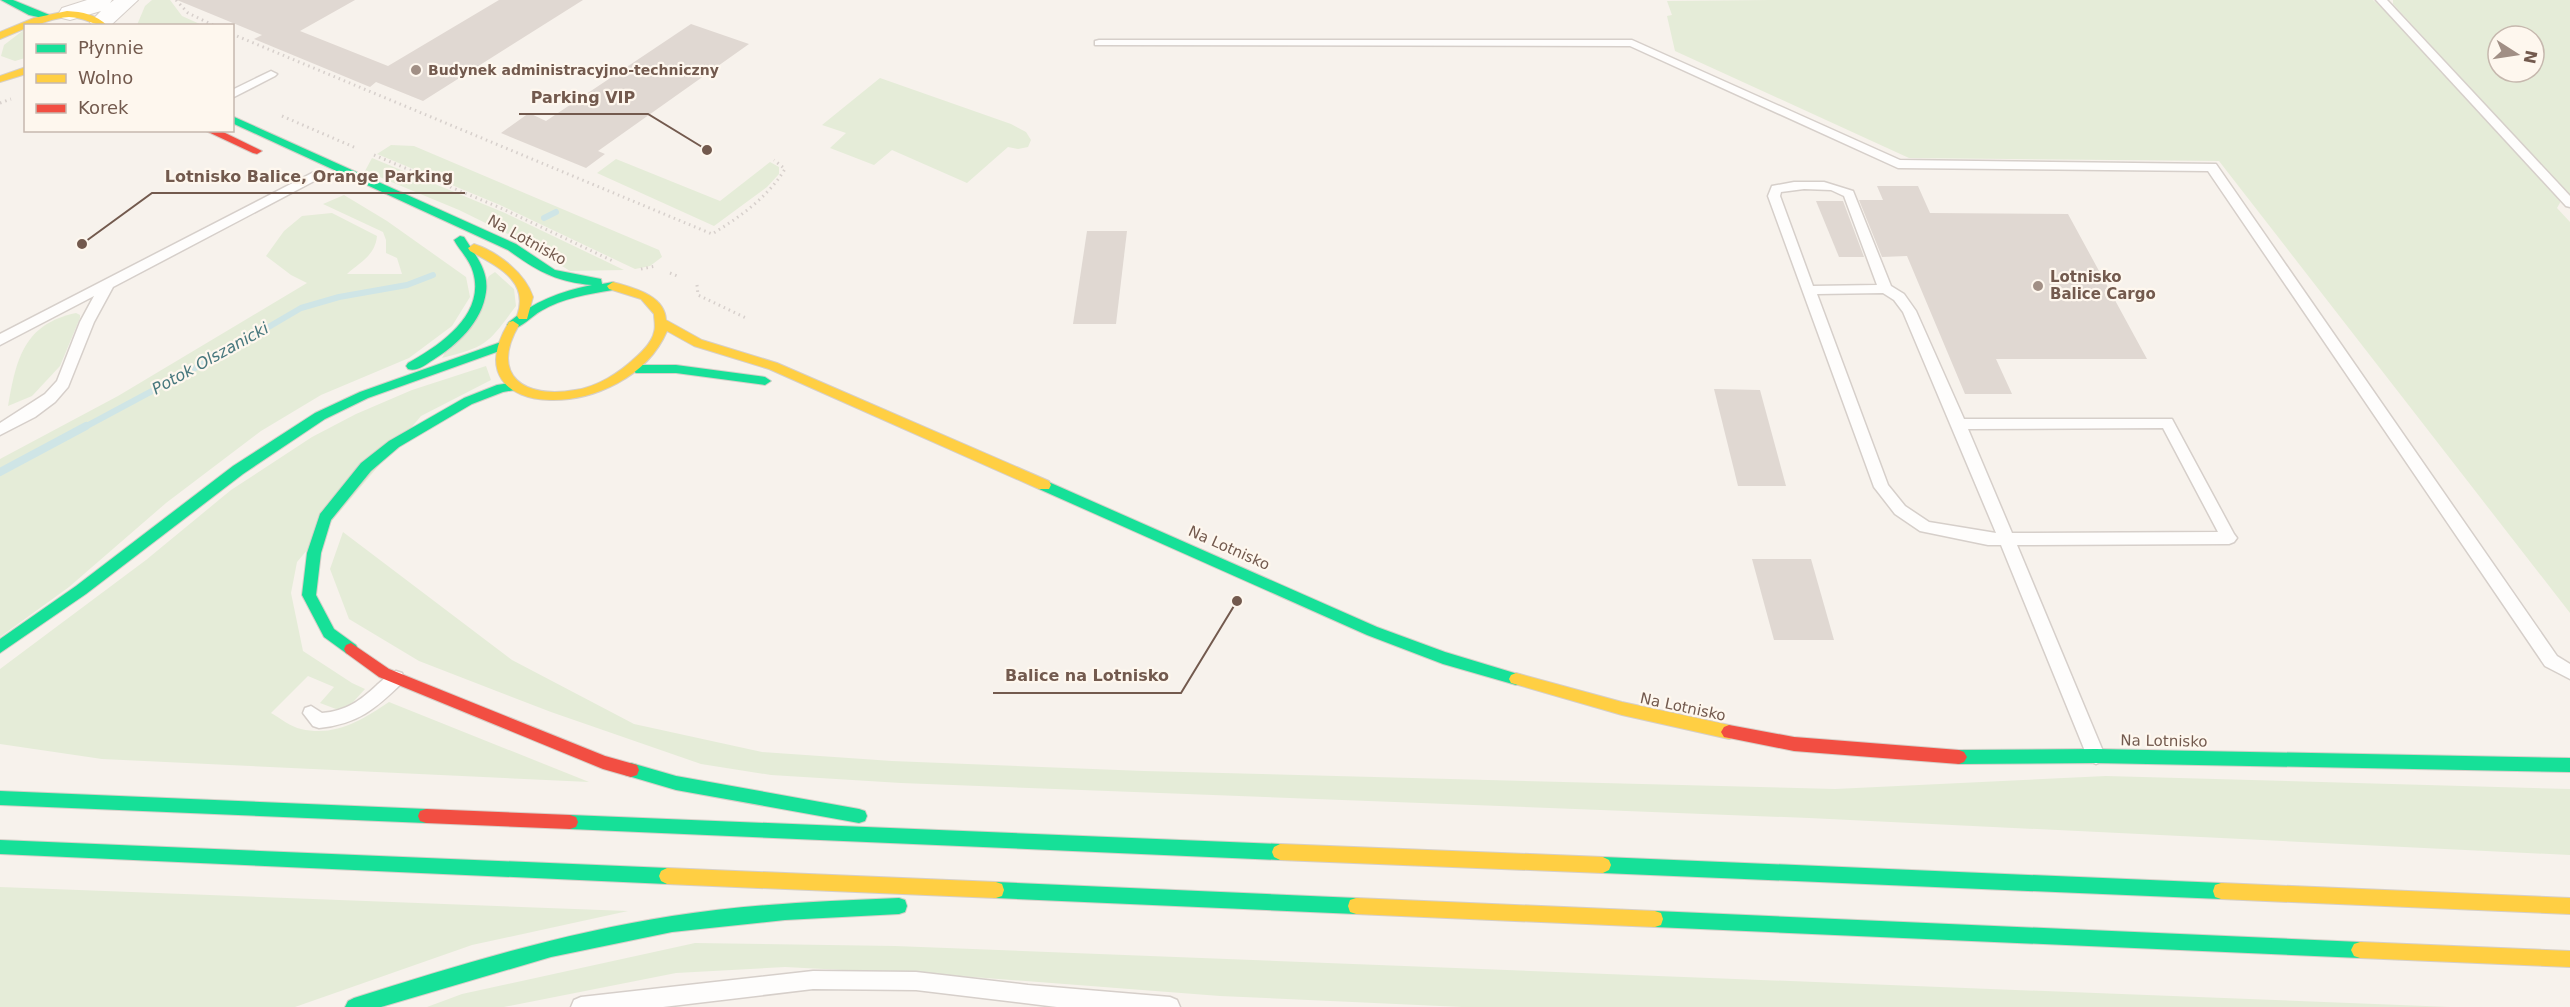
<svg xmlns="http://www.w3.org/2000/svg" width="2570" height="1007" viewBox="0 0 2570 1007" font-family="'DejaVu Sans',sans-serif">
	<rect width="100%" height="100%" fill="#f7f2ec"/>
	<g fill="#e5ecd8" fill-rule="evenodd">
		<polygon points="152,0 170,0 182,16 202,25 137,25 145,6"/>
		<polygon points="1770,0 2373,0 2387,12 2561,201 2557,208 2570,222 2570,613 2219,161 1909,158 1675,51 1667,16 1672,15 1667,1"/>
		<path d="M2393,0h177v196l-177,-192zM2498,36h36v36h-36z"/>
		<polygon points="25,29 25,58 15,61 1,56 4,45"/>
		<polygon points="880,78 1011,124 1026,132 1031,140 1028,147 1018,149 1008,147 967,183 892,150 874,165 830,148 846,133 822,125"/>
		<polygon points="391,145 414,146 659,250 662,257 650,266 635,269 500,205 377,154"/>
		<polygon points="372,158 505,213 624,270 570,271 522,241 459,210 365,171"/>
		<polygon points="616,159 720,201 770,162 779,167 779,174 767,187 714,226 597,173"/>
		<path d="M344,195l43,26 79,56 4,20 -18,29 -43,32 -88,37 -60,36 -95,72 -97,84 -69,50v-178l118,-63 189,-113 -16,-8 -25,-19 18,-25 18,-15 30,-3 45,23c-2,20 -17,26 -30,38h55l-5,-16 -11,-5v-13l-3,-8 -60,-28z"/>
		<path d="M495,272l19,17 2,17c-27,36 -28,41 -74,52l47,-82z"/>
		<path d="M76,313l4,2v3l-20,48 -28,30 -24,10c8,-47 16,-82 68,-93z"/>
		<path d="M486,366l5,14 -70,36 -124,146 -6,31 12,58 49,32 13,6 -21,23 -24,-9 14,-16 -26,-11 -37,37c9,5 20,14 30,16 35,8 61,-9 88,-27l200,80 -487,-23 -102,-15v-75l146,-109 85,-70 81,-53 44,-23 56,-24z"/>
		<polygon points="343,532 512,660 634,724 762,752 892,761 1144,771 1835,789 2106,776 2570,789 2570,855 1809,818 901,783 771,775 701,764 551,712 419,661 349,619 330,569"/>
		<polygon points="0,887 628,911 472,945 295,1007 0,1007"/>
		<polygon points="695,943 895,946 2451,1007 1462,1007 1220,996 959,976 785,967 676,973 504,1007 427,1007 462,994"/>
	</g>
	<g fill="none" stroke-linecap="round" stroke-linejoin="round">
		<g stroke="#cfe5e6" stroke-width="6">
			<polyline points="544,218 556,212"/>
			<polyline points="83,428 236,346 301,308 339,297 407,285 433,275"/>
		</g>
		<polyline stroke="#cfe5e6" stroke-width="8" points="0,472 86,426"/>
	</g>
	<g fill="#e0d8d2">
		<polygon points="177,0 355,0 300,31 388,66 499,0 583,0 423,101 376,82 370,87 254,39 262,35"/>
		<polygon points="691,24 749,44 598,151 605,154 586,168 501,133 529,113 546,121"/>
		<polygon points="1877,186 1918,186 1930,213 2068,214 2147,359 1996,359 2012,394 1965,394 1907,256 1882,257 1859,200 1883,200"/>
		<polygon points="1816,201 1843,201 1864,257 1839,257"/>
		<polygon points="1087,231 1127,231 1116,324 1073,324"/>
		<polygon points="1714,389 1760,390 1786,486 1738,486"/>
		<polygon points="1752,559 1811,559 1834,640 1774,640"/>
	</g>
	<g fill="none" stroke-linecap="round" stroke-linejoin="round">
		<g stroke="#d6cfca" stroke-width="3">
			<g id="lane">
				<polygon points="2376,0 2387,0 2570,196 2570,207 2566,206"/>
				<polygon points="1099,40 1632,40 1900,160 2216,164 2557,656 2570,664 2570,679 2545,666 2208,171 1898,168 1630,46 1095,45 1095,41"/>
				<polygon points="271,71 277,74 275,76 232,98 232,90"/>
				<polygon points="314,172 318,173 318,179 113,287 94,322 68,387 55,402 35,417 0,435 0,423 45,394 57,381 80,322 94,296 0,345 0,334"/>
				<path d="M1794,182h30l29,9 38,95 13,8 12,17 48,108h208l62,115 3,4 -3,4 -5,2 -212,1 88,211 -3,5 -6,3 -6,-3 -3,-5 -86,-211h-13l-68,-14 -25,-17 -21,-27 -106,-291 4,-10zM1804,189l27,1 13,6 33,89 -64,1 -33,-90 1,-4zM1883,293l11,7 9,12 93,221 -67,-11 -24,-16 -17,-21 -71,-191zM2163,428l55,104 -206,1 -44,-104z"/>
				<path d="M396,671l6,2 2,5 -2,5c-27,26 -44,41 -83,45l-6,-2 -10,-13 2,-5 6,-2 11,7c24,-2 38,-12 55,-28 6,-5 11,-11 19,-14z"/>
				<polygon points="813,971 916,972 1028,985 1170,997 1177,1000 1180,1007 1057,1007 916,990 813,989 663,1007 571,1007 574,1000 581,997"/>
			</g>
		</g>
		<g stroke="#d6cfca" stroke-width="2">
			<polygon id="street" points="87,0 112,0 110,3 114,0 138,0 110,26 92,26 90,22 101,11 70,20 62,18 59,13 62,8"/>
		</g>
		<g stroke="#d6cfc8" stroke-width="2">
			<g id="fast">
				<polygon points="1,0 13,0 52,16 47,19 29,15"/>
				<path d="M232,116l284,128 39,26 46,9 1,5 11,-2 6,4 -6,4c-25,4 -50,8 -72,21 -10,5 -21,20 -32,17l-2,-3 2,-3c24,-20 52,-31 83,-37 -36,-3 -55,-14 -84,-35l-276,-127z"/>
				<path d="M460,236l4,1c11,18 25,33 22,55 -4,30 -29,53 -53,68 -8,5 -16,12 -25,9l-2,-3 2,-3c31,-17 78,-48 65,-91 -3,-12 -13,-21 -19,-32z"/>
				<polygon points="501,342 507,346 505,349 368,398 325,419 243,474 86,594 0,653 0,639 76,586 233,466 315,413 360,392"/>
				<polygon points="636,365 676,365 765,377 771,381 765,385 676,373 636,373 630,369"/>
				<polygon points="517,382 523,386 521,389 503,392 472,404 399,447 371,471 331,520 321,553 316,595 334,629 356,645 358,649 356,653 351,655 346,653 324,637 302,595 307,553 320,514 361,463 389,441 464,398 497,385"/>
				<polygon points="1044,480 1377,627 1445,652 1521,675 1523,679 1521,683 1516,685 1443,664 1367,635 1039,489 1037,485"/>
				<polygon points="2096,749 2570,758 2570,772 2096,763 1959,764 1954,762 1951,757 1954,752 1959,750"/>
				<polygon points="631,763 676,776 859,809 865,811 867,816 865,821 859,823 676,790 625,775 623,770 625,765"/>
				<polygon points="0,791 426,809 432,811 434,816 432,821 426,823 0,805"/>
				<polygon points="570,815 1280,844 1286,847 1288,852 1286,857 1280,860 570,829 564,827 562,822 564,817"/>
				<polygon points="0,840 667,868 673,871 675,876 673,881 667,884 0,854"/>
				<polygon points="1603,857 2221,883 2227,885 2229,891 2227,897 2221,899 1603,873 1597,870 1595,865 1597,860"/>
				<polygon points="996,882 1356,898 1362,900 1364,906 1362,912 1356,914 996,898 990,896 988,890 990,884"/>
				<path d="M899,898l6,2 2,6 -2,6 -6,2 -114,6 -113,12 -121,25 -170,50h-36l3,-6 6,-3c104,-33 209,-65 318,-82 75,-12 151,-15 227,-18z"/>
				<polygon points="1655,911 2360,942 2366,944 2369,950 2366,956 2360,958 1655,927 1649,925 1647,919 1649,913"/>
			</g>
		</g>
		<g stroke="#d6cfc8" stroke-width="2">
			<g id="slow">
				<path d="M67,11c16,1 28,3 41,15 -14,0 -24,-9 -39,-9 -15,0 -29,9 -43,9v2l-26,11v-7l34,-14z"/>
				<polygon points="26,67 26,74 0,82 0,76"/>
				<path d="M474,244c24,8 51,29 59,53l-6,22h-8l-2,-3c13,-36 -21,-50 -47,-65l-2,-3z"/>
				<path d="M613,282c20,6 52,13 53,38l36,20 75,23 272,118 2,4 -2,4h-10l-270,-120 -75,-23 -27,-15c-40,94 -220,93 -158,-9l4,-1 6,4c-30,51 6,74 56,65 22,-3 44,-17 60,-32 8,-7 17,-16 19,-26 2,-5 0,-13 0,-18l-13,-15 -32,-10 -2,-3z"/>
				<polygon points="1516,673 1622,702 1729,725 1734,727 1737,732 1734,737 1729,739 1622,715 1511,683 1509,679 1511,675"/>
				<polygon points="1280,844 1603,857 1609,860 1611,865 1609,870 1603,873 1280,860 1274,857 1272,852 1274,847"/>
				<polygon points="667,868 996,882 1002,884 1004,890 1002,896 996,898 667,884 661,881 659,876 661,871"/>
				<polygon points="2221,883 2570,898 2570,914 2221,899 2215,897 2213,891 2215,885"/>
				<polygon points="1356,898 1655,911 1661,913 1663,919 1661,925 1655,927 1356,914 1350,912 1348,906 1350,900"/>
				<polygon points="2360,942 2570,951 2570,967 2360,958 2354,956 2351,950 2354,944"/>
			</g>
		</g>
		<g stroke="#d6cfc8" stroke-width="2">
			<g id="jam">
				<polygon points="204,130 219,130 262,151 257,154 253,153"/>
				<polygon points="351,643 389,669 605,756 637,765 639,770 637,775 631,777 603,769 379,677 346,653 344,649 346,645"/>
				<polygon points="1729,725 1794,737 1959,750 1964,752 1967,757 1964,762 1959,764 1794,751 1724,737 1721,732 1724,727"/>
				<polygon points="426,809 570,815 576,817 578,822 576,827 570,829 426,823 420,821 418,816 420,811"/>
			</g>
		</g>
		<g stroke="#d7d0cc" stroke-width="3" stroke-dasharray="1.5 4" stroke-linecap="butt">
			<polyline points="176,0 188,13 215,26"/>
			<path d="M232,34l480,200c28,-17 56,-37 73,-65l-11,-9"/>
			<polyline points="0,103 11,99"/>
			<polyline points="282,116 356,148"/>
			<polyline points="374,155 503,209 615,262"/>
			<polyline points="641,269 656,266"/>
			<polyline points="670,273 680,277"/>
			<polyline points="697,285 698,295 746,318"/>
		</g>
		<use href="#lane" fill="#fefdfc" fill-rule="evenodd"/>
		<use href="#street" fill="#fefdfc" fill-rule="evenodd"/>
		<use href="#fast" fill="#16e098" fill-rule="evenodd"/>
		<use href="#slow" fill="#ffcf43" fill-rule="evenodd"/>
		<use href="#jam" fill="#f24e42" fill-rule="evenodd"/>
	</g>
	<g fill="#a18f85" stroke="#fef7ee" stroke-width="2">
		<circle cx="416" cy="70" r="6"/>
		<circle cx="2038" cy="286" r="6"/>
	</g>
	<g text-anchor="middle" stroke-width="4.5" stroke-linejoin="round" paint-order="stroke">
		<g font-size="14" font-weight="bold" fill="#735a4e" stroke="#fef7ee" text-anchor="start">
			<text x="428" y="75">Budynek administracyjno-techniczny</text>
		</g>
		<g font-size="15" fill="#735a4e" stroke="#fef7ee">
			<text transform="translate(527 240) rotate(29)" y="5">Na Lotnisko</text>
			<text transform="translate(1229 548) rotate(24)" y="5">Na Lotnisko</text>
			<text transform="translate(1683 707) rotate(12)" y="5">Na Lotnisko</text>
			<text transform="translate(2164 741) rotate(1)" y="5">Na Lotnisko</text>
		</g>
		<g font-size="15" font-weight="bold" fill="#735a4e" stroke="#fef7ee" text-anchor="start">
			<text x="2050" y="282">Lotnisko<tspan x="2050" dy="17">Balice Cargo</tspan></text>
		</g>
		<g font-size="16" font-style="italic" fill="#47777d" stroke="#fef7ee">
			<text transform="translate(210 358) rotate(-29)" y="6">Potok Olszanicki</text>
		</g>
	</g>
	<path fill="none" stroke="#735a4e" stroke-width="2" d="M707 150L648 114H519M82 244L152 193H465M1237 601L1181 693H993"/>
	<g fill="#735a4e" stroke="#fef7ee" stroke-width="2">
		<circle cx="707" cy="150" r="6"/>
		<circle cx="82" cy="244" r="6"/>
		<circle cx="1237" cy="601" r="6"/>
	</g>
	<g font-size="16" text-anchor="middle" font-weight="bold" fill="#735a4e" stroke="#fef7ee" stroke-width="4.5" stroke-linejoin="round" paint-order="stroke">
		<text x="583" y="103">Parking VIP</text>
		<text x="309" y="182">Lotnisko Balice, Orange Parking</text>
		<text x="1087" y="681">Balice na Lotnisko</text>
	</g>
	<rect x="24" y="24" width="210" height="108" fill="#fef7ee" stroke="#c6b8ae" stroke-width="1.5"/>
	<rect x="36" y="44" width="30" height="9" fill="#16e098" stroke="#c6b8ae" stroke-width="1.5"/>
	<text x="78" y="54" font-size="18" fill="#735a4e">Płynnie</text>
	<rect x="36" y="74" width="30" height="9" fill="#ffcf43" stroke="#c6b8ae" stroke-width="1.5"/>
	<text x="78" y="84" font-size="18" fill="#735a4e">Wolno</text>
	<rect x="36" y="104" width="30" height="9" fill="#f24e42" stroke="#c6b8ae" stroke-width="1.5"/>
	<text x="78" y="114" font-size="18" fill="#735a4e">Korek</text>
	<g transform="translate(2516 54) rotate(102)"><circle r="28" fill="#fef7ee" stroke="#c6b8ae" stroke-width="1.5"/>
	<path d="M0-4.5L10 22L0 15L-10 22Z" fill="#a18f85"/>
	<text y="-9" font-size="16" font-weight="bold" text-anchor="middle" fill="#735a4e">N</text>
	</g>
</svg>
